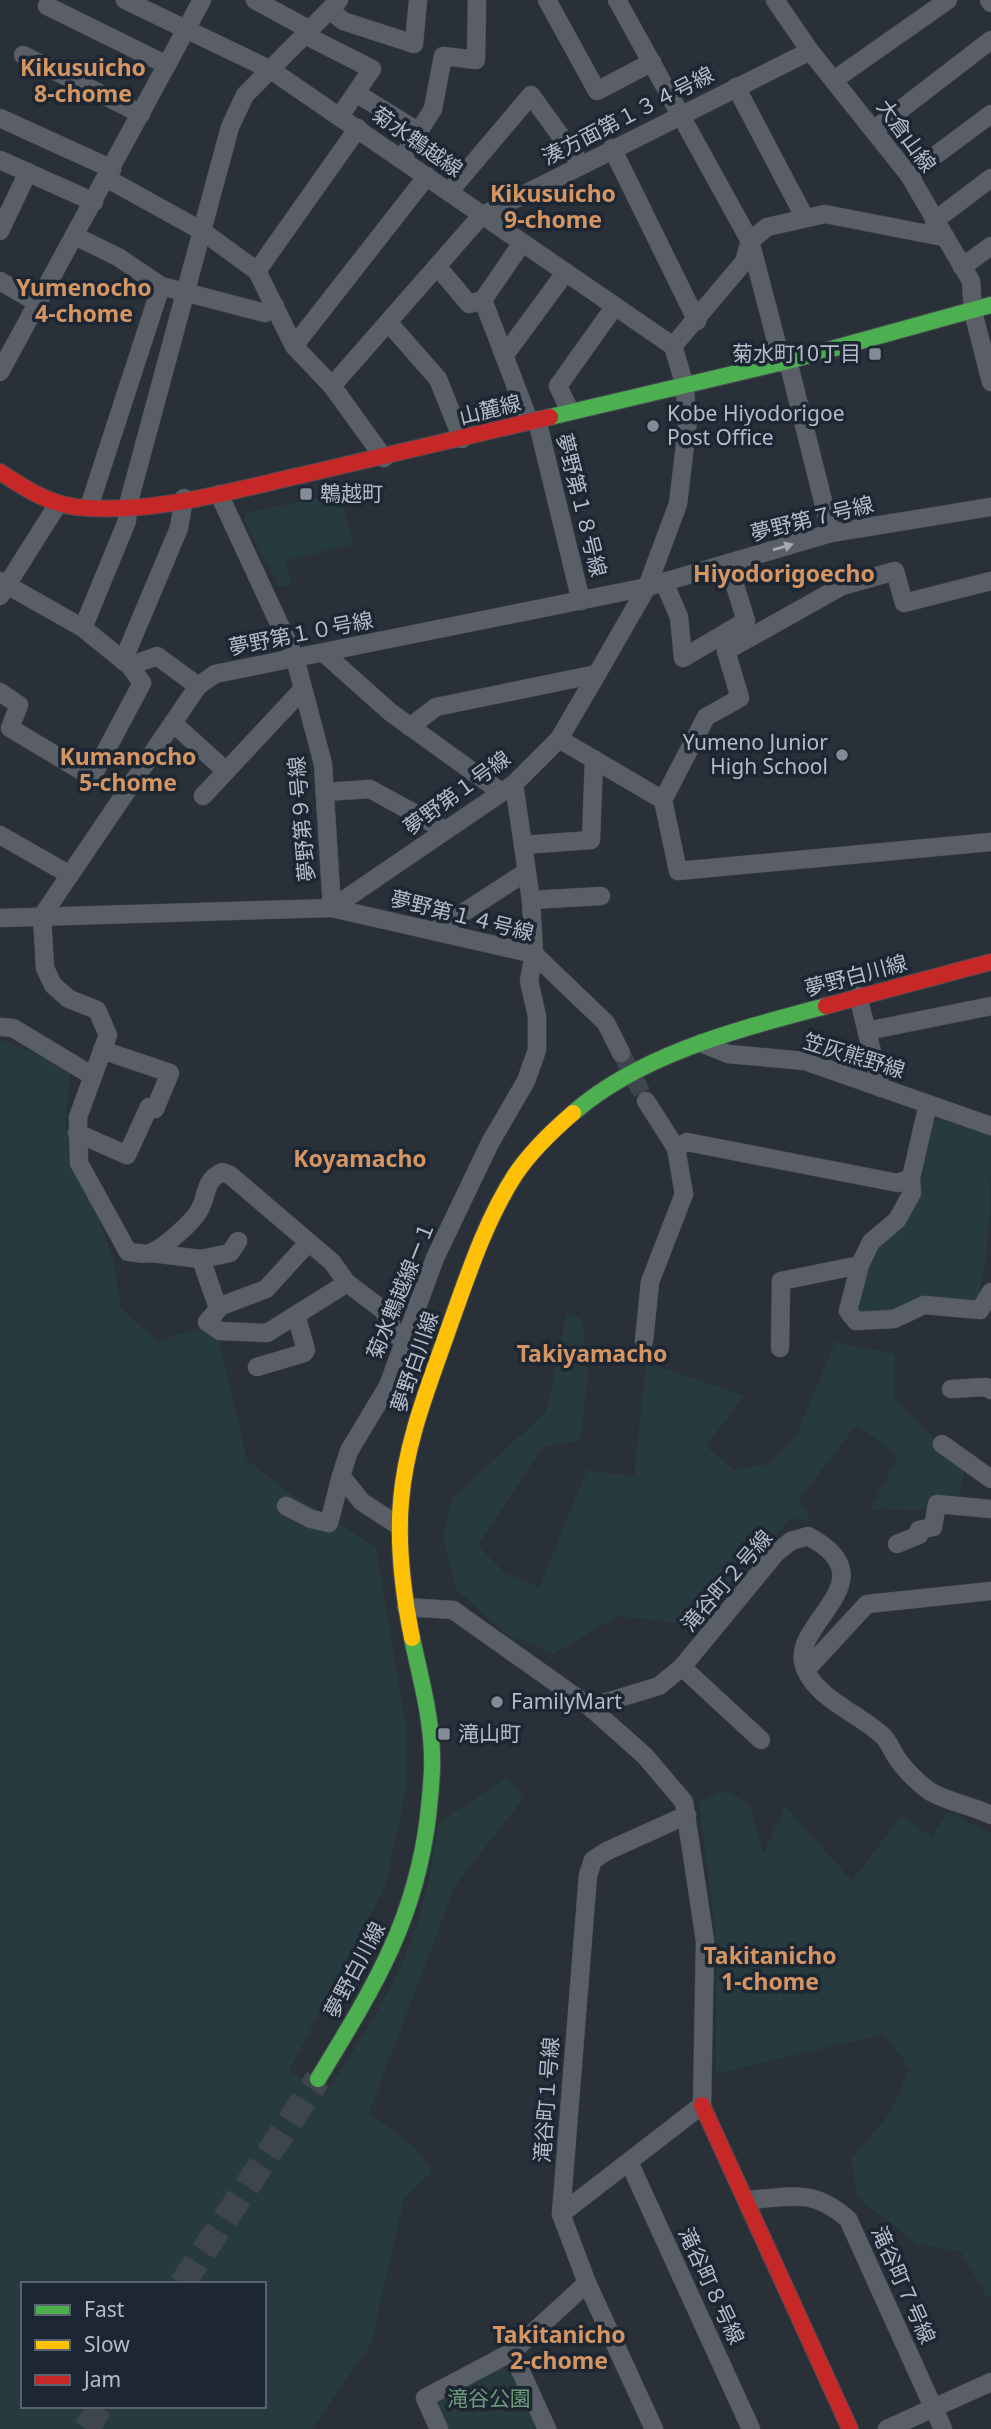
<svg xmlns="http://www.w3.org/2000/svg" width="991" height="2429" viewBox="0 0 991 2429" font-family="'Noto Sans','Noto Sans JP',sans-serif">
	<rect width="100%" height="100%" fill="#2a3038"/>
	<g fill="#273a3e" fill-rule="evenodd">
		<polygon points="340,492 353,544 285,561 292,583 279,588 244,520 248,513"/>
		<path d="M0,1039l71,30 -6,55 48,134 8,50 36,33 58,-18 32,137 43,33 86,54 30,180 1,57 -21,101 -97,186 38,22c29,-48 67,-102 85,-155 14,-38 21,-76 26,-115l69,-46 16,22 -68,87 -86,227 48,36 15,23 -28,27 -33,145 -59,85h-312zM23,2284h241v122h-241z"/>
		<path d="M942,1117l49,18c0,55 0,115 -14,167l-56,-6 -31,15 -29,3 -5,-7 7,-32 13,-28 42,-49 14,-76z"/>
		<polygon points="567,1313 582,1319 588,1377 580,1440 542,1448 478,1546 505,1573 539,1587 587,1470 634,1476 646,1362 744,1396 706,1446 734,1470 769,1464 795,1438 835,1342 895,1354 894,1399 965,1470 955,1510 870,1509 898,1456 857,1425 799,1499 811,1520 790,1519 697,1625 618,1616 553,1654 503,1632 455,1588 443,1539 452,1498 546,1412"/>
		<polygon points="724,1790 749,1804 764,1853 785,1806 852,1881 901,1816 932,1837 947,1812 991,1834 991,2297 987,2297 960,2251 916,2244 857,2197 851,2159 890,2113 908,2072 912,2071 884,2034 716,2074 716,1939 699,1802"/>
		<polygon points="495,2363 511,2371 538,2429 444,2429 434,2409 437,2396"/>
	</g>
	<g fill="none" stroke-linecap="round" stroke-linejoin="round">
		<polyline stroke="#3f454e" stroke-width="18" stroke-dasharray="18 9" stroke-linecap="butt" points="621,1053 646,1101"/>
		<g stroke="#3f454e" stroke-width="26" stroke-dasharray="26 13" stroke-linecap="butt">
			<polyline points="182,2284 318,2079"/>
			<polyline points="86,2429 101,2406"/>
		</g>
		<g stroke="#484c53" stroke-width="19">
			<g id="street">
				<polyline points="255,0 310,30"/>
				<polyline points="547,0 597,91 652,62"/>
				<polyline points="617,0 750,241 782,363"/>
				<polyline points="775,0 810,51 909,175 971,281 973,312 991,382"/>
				<polyline points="989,0 991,3"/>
				<polyline points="47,6 167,65"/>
				<polyline points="330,10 343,21 414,44 418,0"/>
				<polyline points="305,35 372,69 340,116"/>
				<polyline points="23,55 141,114"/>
				<polyline points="834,80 948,0"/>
				<polyline points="736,87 805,218"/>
				<polyline points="356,93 419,132"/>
				<polyline points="0,118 112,169"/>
				<polyline points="874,130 991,40"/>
				<polyline points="612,148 697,321"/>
				<polyline points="402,158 433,109 443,56 476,60 477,0"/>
				<polyline points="0,160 94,202"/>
				<polyline points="909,175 991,114"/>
				<polyline points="108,179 202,231 257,271 294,346 332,386 384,458"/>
				<polyline points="449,192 531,95 581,164"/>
				<polyline points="934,221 991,178"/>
				<polyline points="0,231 28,172"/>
				<polyline points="75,236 118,257 161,286 265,313 275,306"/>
				<polyline points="750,241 767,227 825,214 943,237"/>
				<polyline points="522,243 483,300 529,421"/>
				<polyline points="437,266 469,304 483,300"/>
				<polyline points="962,267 991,246"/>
				<polyline points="257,271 358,128"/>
				<polyline points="0,281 38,303"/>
				<polyline points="388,322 438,379 462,439"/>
				<polyline points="294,346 427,176"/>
				<polyline points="673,346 744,262 750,241"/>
				<polyline points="504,356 565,273"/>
				<polyline points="788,361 831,533"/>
				<polyline points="0,372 202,0"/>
				<polyline points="332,386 481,216 810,51"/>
				<polyline points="570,411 558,386 615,306"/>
				<polyline points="537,420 581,601"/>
				<polyline points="219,494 295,658 323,764 332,908 534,954 606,1023 621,1053"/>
				<polyline points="89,507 161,286"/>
				<polyline points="0,581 83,628 130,666 157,656 198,686"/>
				<polyline points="991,581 904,603 895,571 842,586 726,651 740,698 706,717 663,800 678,871 991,842"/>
				<polyline points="664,582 679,617 683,658 746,621 728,563"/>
				<polyline points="0,596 58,504"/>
				<polyline points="83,628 127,521 128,505 230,127 245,95 339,0"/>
				<polyline points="324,653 390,712 501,792"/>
				<polyline points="123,661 179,528 184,498"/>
				<polyline points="0,692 19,705 10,728 92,777 142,683 130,666"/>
				<polyline points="173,723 226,771"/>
				<polyline points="410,727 436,707 597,674"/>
				<polyline points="559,739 663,800"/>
				<polyline points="325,792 370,789 445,830"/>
				<polyline points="203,796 302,690"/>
				<polyline points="0,835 70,875"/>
				<polyline points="523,845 591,840 594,759"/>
				<polyline points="531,900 601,896"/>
				<polyline points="0,918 332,908 514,784 559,739 597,674 647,587 678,504 688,420 684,383 673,346 271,70 125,0"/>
				<polyline points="435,931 526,872"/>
				<polyline points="858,996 881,1088"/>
				<polyline points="0,1027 13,1028 91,1075"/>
				<polyline points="867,1031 991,1006"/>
				<polyline points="701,1043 728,1054 805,1061 991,1126"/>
				<polyline points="928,1104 911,1178 912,1193 897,1220 871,1242 860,1265 848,1311 856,1321 894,1319 924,1305 980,1310 991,1292"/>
				<polyline points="77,1133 127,1155 149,1107 155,1109 170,1073 102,1050"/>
				<polyline points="676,1148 687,1142 898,1183 911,1178"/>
				<polyline points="308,1243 266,1289 221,1306 207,1322 220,1331 267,1333 347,1283"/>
				<polyline points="151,1253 201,1259 218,1308"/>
				<polyline points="201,1259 230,1253 238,1241"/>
				<path d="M405,1341l-9,-6 -13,-25 -36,-27 -15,-21 -102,-87 -8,-3c-18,9 -14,21 -22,37 -6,12 -37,40 -50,44 -6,2 -16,-1 -22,-1l-49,-89 -1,-46 30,-82 -11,-25 -28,-11 -16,-14 -8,-17 -3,-52 156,-230 17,-12 432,-87 184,-54 160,-26"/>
				<polyline points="644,1341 650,1282 684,1194 676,1148 646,1101"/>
				<polyline points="780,1348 781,1281 860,1265"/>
				<polyline points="257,1367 304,1353 306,1350 296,1315"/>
				<polyline points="951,1389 986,1387 991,1390"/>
				<polyline points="942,1444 991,1479"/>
				<polyline points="286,1506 311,1519 329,1523 341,1476"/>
				<polyline points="399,1526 362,1502 341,1476 349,1451 388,1386 435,1258 490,1143 526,1081 537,1050 537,1016 529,981 534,954 531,900 514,784"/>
				<polyline points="897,1544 919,1535 919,1530 933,1527 937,1504 991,1509"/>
				<polyline points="406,1607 453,1610 590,1707 645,1756 684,1802 705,1941 702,2105 561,2214"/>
				<polyline points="682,1667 761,1740"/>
				<polyline points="806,1670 867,1604 991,1591"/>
				<path d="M590,1707l69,-21 23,-19 94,-114 15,-12 17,-5c81,43 -11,83 -5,125 6,35 56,52 80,75 6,6 9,15 14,22 7,11 23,27 34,34 17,10 42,14 60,23"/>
				<polyline points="629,2162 751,2429"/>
				<path d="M748,2200c45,-3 64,-12 100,19l95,210"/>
				<polyline points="439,2429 425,2398 512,2352"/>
				<polyline points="547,2429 512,2352 587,2283"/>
				<polyline points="654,2429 587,2283 561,2214 588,1875 593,1860 607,1851 687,1815"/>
				<polyline points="887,2429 991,2382"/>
			</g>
		</g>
		<g stroke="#484c53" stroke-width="18">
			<g id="fast">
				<polyline points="550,417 788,361 991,305"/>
				<path d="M573,1113c69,-60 167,-84 253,-107"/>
				<path d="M318,2079c54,-89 97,-156 110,-262 2,-21 5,-42 4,-63 -1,-39 -12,-78 -20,-116"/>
			</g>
		</g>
		<g stroke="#484c53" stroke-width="18">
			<path id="slow" d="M412,1638c-9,-45 -15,-91 -11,-137 5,-62 30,-121 50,-179 18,-50 35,-102 64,-147 16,-24 36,-43 58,-62"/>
		</g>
		<g stroke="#484c53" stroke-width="18">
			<g id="jam">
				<path d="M0,472c24,16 47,31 76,35 75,8 154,-16 226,-32 83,-20 166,-39 248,-58"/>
				<polyline points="826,1006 991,962"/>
				<polyline points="702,2105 850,2429"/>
			</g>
		</g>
		<use href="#street" stroke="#5a5e66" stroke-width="18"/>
		<use href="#fast" stroke="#4caf50" stroke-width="16"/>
		<use href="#slow" stroke="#ffc107" stroke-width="16"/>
		<use href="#jam" stroke="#c62828" stroke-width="16"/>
	</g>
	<defs><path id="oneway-solid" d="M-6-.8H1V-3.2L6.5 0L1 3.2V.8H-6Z" transform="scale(1.75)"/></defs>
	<use fill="#a2a9b5" href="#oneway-solid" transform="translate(783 547) rotate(-16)"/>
	<g fill="#848b96" stroke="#1d2633" stroke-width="2.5">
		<rect x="868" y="347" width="14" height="14" rx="3.5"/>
		<circle cx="653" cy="426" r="7"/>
		<rect x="299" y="487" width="14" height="14" rx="3.5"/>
		<circle cx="842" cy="755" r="7"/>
		<circle cx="497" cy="1702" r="7"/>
		<rect x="437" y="1727" width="14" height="14" rx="3.5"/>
	</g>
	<g text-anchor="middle" stroke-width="7" stroke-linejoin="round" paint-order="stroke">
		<g font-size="21" fill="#b4bcc9" stroke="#1d2633">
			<text transform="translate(628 116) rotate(-27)" y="7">湊方面第１３４号線</text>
			<text transform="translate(906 136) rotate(54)" y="7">大倉山線</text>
			<text transform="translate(417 142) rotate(35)" y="7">菊水鵯越線</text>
			<text transform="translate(490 410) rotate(-14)" y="7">山麓線</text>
			<text transform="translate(581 505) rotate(76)" y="7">夢野第１８号線</text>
			<text transform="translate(812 519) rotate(-14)" y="7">夢野第７号線</text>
			<text transform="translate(301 634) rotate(-11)" y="7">夢野第１０号線</text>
			<text transform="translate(457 793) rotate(-36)" y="7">夢野第１号線</text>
			<text transform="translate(302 819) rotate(-95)" y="7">夢野第９号線</text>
			<text transform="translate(462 916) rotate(14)" y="7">夢野第１４号線</text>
			<text transform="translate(856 976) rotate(-15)" y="7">夢野白川線</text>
			<text transform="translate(854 1056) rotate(17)" y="7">笠灰熊野線</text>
			<text transform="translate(401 1290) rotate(-68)" y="7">菊水鵯越線ー１</text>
			<text transform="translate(415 1362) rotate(-71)" y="7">夢野白川線</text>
			<text transform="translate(727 1581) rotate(-49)" y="7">滝谷町２号線</text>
			<text transform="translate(355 1970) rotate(-62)" y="7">夢野白川線</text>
			<text transform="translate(547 2100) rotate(-86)" y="7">滝谷町１号線</text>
			<text transform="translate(903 2285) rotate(66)" y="7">滝谷町７号線</text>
			<text transform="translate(711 2286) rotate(65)" y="7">滝谷町８号線</text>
		</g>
		<g font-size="21" fill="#b4bcc9" stroke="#1d2633" text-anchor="start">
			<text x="861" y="361" text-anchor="end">菊水町10丁目</text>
			<text x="667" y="421">Kobe Hiyodorigoe<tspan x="667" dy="24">Post Office</tspan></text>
			<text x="320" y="501">鵯越町</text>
			<text x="828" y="750" text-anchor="end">Yumeno Junior<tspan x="828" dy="24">High School</tspan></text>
			<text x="511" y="1709">FamilyMart</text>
			<text x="458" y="1741">滝山町</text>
		</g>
		<g font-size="21" fill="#6b9a76" stroke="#1d2633">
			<text x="489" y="2406">滝谷公園</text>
		</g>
		<g font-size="23" font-weight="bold" fill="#d59563" stroke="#1d2633">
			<text x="83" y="76">Kikusuicho<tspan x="83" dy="26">8-chome</tspan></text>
			<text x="553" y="202">Kikusuicho<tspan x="553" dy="26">9-chome</tspan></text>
			<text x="84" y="296">Yumenocho<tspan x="84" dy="26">4-chome</tspan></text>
			<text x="784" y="582">Hiyodorigoecho</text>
			<text x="128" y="765">Kumanocho<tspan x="128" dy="26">5-chome</tspan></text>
			<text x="360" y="1167">Koyamacho</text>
			<text x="592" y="1362">Takiyamacho</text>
			<text x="770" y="1964">Takitanicho<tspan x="770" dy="26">1-chome</tspan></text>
			<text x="559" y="2343">Takitanicho<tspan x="559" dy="26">2-chome</tspan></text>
		</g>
	</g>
	<rect x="21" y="2282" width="245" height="126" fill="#1d2633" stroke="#59626f" stroke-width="2"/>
	<rect x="35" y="2305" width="35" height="10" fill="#4caf50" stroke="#59626f" stroke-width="2"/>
	<text x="84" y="2317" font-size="21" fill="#b4bcc9">Fast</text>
	<rect x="35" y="2340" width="35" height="10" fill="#ffc107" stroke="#59626f" stroke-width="2"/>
	<text x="84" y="2352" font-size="21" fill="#b4bcc9">Slow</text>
	<rect x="35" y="2375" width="35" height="10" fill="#c62828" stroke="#59626f" stroke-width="2"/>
	<text x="84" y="2387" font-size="21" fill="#b4bcc9">Jam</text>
</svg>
